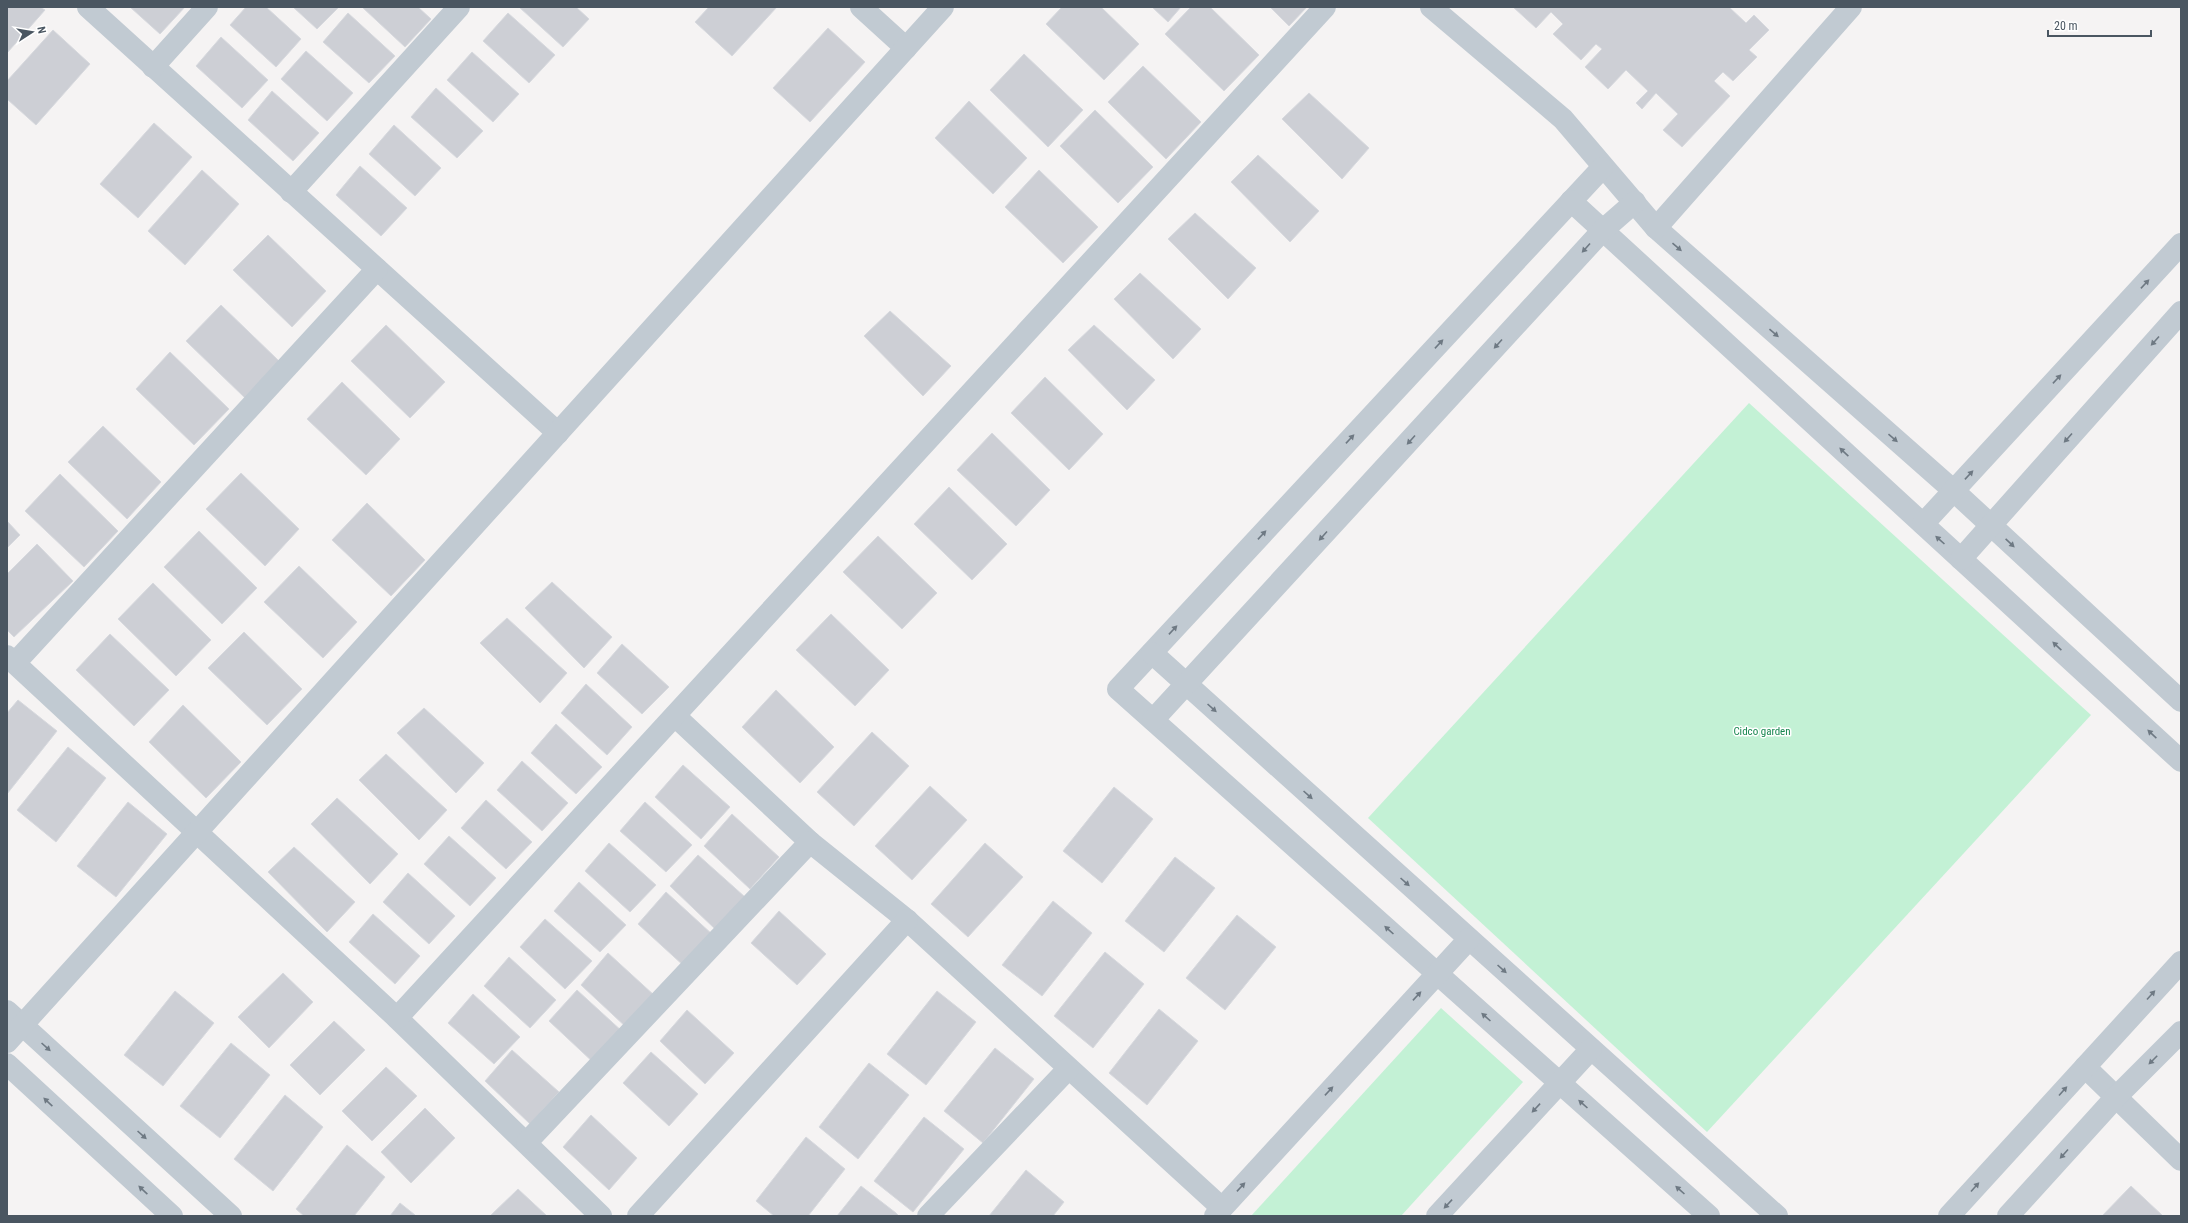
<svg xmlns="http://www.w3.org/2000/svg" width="2188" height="1223" viewBox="0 0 2188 1223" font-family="'Roboto Condensed',sans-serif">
	<rect width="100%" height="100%" fill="#f5f3f3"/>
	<g fill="#c3f1d5">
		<polygon points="1749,403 2091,715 1707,1132 1368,818"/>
		<polygon points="1441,1008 1523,1082 1401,1216 1251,1216"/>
	</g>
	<g fill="#cdcfd5" stroke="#d7d9de">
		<polygon points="7,7 40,7 45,10 7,53"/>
		<polygon points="130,7 185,7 160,34"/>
		<polygon points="246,7 266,7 301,39 276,67 230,25"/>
		<polygon points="293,7 339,7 317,29"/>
		<polygon points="362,7 418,7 431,19 405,47"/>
		<polygon points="519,7 576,7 589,19 563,47"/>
		<polygon points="709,7 777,7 732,56 695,22"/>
		<polygon points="1062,7 1101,7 1139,44 1104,80 1046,24"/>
		<polygon points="1152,7 1181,7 1168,22"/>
		<polygon points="1191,7 1210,7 1259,55 1224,91 1165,34"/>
		<polygon points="1270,7 1307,7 1289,26"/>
		<polygon points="1513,7 1729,7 1746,23 1754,15 1769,30 1749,50 1757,57 1733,81 1723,72 1714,81 1730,96 1682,147 1663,130 1678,114 1656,93 1642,109 1636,103 1648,91 1626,70 1608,89 1585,67 1602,49 1596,44 1581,60 1553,34 1563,24 1551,12 1536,28"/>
		<polygon points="348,13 395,56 369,83 323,42"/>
		<polygon points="508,13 555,55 529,83 483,41"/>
		<polygon points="828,28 865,62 810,122 773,88"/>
		<polygon points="53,30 90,64 36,125 7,99 7,81"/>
		<polygon points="221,37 268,80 242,108 196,66"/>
		<polygon points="306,51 353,93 327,121 281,79"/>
		<polygon points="472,52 519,94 493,122 447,80"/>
		<polygon points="1024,54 1083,110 1048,147 990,90"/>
		<polygon points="1143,66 1201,122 1166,159 1108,102"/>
		<polygon points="436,88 483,131 457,158 411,117"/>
		<polygon points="272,91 319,133 293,161 248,120"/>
		<polygon points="1309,93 1369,148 1342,179 1282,119"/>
		<polygon points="969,101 1027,158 993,194 935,138"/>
		<polygon points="1095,110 1153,167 1118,203 1060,146"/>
		<polygon points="154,123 192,157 138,218 100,184"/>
		<polygon points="394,125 441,168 415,196 369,154"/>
		<polygon points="1258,155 1319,211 1290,242 1231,182"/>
		<polygon points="360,166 407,208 381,236 336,195"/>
		<polygon points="202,170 239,204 185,265 148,231"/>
		<polygon points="1039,170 1098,227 1063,263 1005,207"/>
		<polygon points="1195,213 1256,268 1228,299 1168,239"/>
		<polygon points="268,235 326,291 292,327 233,270"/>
		<polygon points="1140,273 1201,329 1173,359 1114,299"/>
		<polygon points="221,305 279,361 245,398 186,341"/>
		<polygon points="890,311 951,366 923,396 864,336"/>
		<polygon points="386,325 445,382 410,418 351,361"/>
		<polygon points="1094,325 1155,380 1127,410 1068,350"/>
		<polygon points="170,352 229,409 194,445 136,389"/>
		<polygon points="1045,377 1103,434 1069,470 1011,413"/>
		<polygon points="342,382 400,439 366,475 307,419"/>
		<polygon points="103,426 161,482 127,519 68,462"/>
		<polygon points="992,433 1050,490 1016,526 957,470"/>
		<polygon points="241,473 299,529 265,566 206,509"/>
		<polygon points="60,474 118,531 84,567 25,511"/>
		<polygon points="949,487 1007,544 972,580 914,524"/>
		<polygon points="367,503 425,560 391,596 332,540"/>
		<polygon points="7,521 20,535 7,548"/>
		<polygon points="199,531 257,588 222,624 164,567"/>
		<polygon points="878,536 937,593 902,629 843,572"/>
		<polygon points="37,544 73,581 14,637 7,630 7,574"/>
		<polygon points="299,566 357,622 323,658 264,602"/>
		<polygon points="552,582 612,637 584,668 525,608"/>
		<polygon points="153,583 211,640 176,676 118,619"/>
		<polygon points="831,614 889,670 855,706 796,650"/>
		<polygon points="507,618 567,673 540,703 480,643"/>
		<polygon points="244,632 302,689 267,725 208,668"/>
		<polygon points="110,634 169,690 134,726 76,670"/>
		<polygon points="622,644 669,687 642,714 597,673"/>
		<polygon points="586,684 632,727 607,755 561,713"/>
		<polygon points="776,690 834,747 800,783 742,727"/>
		<polygon points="18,700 57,731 7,794 7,713"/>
		<polygon points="183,705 241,762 206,798 149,742"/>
		<polygon points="424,708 484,763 456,793 397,733"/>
		<polygon points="556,724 602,767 576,794 531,753"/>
		<polygon points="872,732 909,766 854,826 817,792"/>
		<polygon points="68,747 106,778 56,842 17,810"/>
		<polygon points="386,754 447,810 419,840 359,780"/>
		<polygon points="522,761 568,803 542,831 497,790"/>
		<polygon points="683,765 730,807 701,839 655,797"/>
		<polygon points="930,786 967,820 912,880 875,846"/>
		<polygon points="1114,787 1153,819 1102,883 1063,851"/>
		<polygon points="337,798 398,854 370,884 311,824"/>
		<polygon points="486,800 532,842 506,869 461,828"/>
		<polygon points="128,802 167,834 116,897 77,866"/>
		<polygon points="645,802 692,845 666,872 620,831"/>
		<polygon points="732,814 779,857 750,889 704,846"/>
		<polygon points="449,836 496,878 470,906 424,864"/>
		<polygon points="609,843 656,885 630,912 585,871"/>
		<polygon points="985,843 1023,877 968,937 931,904"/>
		<polygon points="294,847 355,902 327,932 268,872"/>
		<polygon points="698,855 745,897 715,929 670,886"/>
		<polygon points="1175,857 1215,888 1164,952 1125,921"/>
		<polygon points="408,873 455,916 429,944 383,902"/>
		<polygon points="579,882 626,925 600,952 554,911"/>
		<polygon points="666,892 713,935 684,966 638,924"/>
		<polygon points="1053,901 1092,933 1042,996 1002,965"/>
		<polygon points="779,911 826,954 797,985 751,943"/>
		<polygon points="373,914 420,956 395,984 349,942"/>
		<polygon points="1237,915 1276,947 1225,1010 1186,978"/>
		<polygon points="545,919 592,961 565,989 520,947"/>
		<polygon points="1105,952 1144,984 1093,1048 1054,1016"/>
		<polygon points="608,953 655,996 627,1028 581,985"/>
		<polygon points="509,957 556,1000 530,1028 484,986"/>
		<polygon points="283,973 313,1002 269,1048 238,1017"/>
		<polygon points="577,990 624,1033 595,1064 549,1021"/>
		<polygon points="175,991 214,1023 163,1086 124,1055"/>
		<polygon points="937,991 976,1022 926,1085 887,1054"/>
		<polygon points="473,994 520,1037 494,1064 448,1023"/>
		<polygon points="1159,1009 1198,1041 1147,1105 1109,1073"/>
		<polygon points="687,1010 734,1053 705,1084 660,1041"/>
		<polygon points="334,1021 365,1050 320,1095 290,1065"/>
		<polygon points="231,1043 270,1075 220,1138 180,1106"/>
		<polygon points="995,1048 1034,1079 983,1143 944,1111"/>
		<polygon points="512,1050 559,1092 530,1124 485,1081"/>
		<polygon points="651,1052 698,1094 669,1126 623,1083"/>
		<polygon points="869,1063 909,1095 858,1159 819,1127"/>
		<polygon points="386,1067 417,1096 372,1141 342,1111"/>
		<polygon points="285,1095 323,1127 273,1191 234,1159"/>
		<polygon points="425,1108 455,1138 411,1183 381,1152"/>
		<polygon points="591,1115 637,1158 609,1190 563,1147"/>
		<polygon points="924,1117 964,1149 913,1212 874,1181"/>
		<polygon points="806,1137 845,1169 808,1216 774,1216 756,1201"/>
		<polygon points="347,1145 385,1177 354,1216 304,1216 296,1209"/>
		<polygon points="1026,1170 1064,1202 1053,1216 989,1216"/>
		<polygon points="861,1186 896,1213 899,1216 837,1216"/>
		<polygon points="2131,1186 2163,1216 2102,1216"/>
		<polygon points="518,1189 532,1202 547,1216 490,1216"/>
		<polygon points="400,1203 415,1215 416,1216 390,1216"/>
	</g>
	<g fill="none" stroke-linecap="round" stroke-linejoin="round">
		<g stroke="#c1cad2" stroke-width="22">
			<polyline points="88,7 558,433"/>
			<polyline points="861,7 906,48"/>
			<polyline points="1431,7 1563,119 1656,228 1954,491 2181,701"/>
			<polyline points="153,67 207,7"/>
			<polyline points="1602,168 1118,689 1709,1216"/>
			<polyline points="291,192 459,7"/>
			<polyline points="1571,201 2181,761"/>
			<polyline points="1656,228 1851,7"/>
			<polyline points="1923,524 2181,244"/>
			<polyline points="1961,559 2181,312"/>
			<polyline points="1152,653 1777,1216"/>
			<polyline points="7,656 397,1018 601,1216"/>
			<polyline points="15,663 377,269"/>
			<polyline points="675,716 810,842 907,920 1222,1208"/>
			<polyline points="1153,720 1603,230 1635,202"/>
			<polyline points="7,1011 231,1216"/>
			<polyline points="397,1018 1325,7"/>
			<polyline points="7,1042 943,7"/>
			<polyline points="7,1064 172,1216"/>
			<polyline points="2085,1067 2181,1160"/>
			<polyline points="527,1142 810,842"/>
			<polyline points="638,1216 907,920"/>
			<polyline points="928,1216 1068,1069"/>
			<polyline points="1215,1216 1469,939"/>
			<polyline points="1437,1216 1591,1049"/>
			<polyline points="1949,1216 2181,962"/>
			<polyline points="2008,1216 2116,1097 2181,1032"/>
		</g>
	</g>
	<defs><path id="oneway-solid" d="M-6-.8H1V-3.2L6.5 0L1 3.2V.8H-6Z"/></defs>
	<g fill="#6e7983">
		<use href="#oneway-solid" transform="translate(1677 247) rotate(41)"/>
		<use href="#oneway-solid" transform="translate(1586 248) rotate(132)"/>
		<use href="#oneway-solid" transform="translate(2145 284) rotate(-47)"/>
		<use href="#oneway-solid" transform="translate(1774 333) rotate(41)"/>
		<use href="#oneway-solid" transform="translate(2155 341) rotate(132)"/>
		<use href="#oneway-solid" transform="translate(1439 344) rotate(-47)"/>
		<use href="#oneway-solid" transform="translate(1498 344) rotate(132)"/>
		<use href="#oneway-solid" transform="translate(2057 379) rotate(-47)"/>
		<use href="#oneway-solid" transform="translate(1893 438) rotate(41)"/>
		<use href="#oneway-solid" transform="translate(2068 438) rotate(132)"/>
		<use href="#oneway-solid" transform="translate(1350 439) rotate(-47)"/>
		<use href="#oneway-solid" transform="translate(1411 440) rotate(132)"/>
		<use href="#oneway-solid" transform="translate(1844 452) rotate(-137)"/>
		<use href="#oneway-solid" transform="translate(1969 475) rotate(-47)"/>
		<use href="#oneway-solid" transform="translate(1262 535) rotate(-47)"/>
		<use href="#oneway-solid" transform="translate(1323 536) rotate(132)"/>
		<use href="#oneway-solid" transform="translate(1940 540) rotate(-138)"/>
		<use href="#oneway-solid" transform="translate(2010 543) rotate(43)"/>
		<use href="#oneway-solid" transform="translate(1173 630) rotate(-47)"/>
		<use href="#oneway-solid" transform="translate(2057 646) rotate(-137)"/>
		<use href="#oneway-solid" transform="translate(1212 708) rotate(42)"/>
		<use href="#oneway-solid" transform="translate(2152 734) rotate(-137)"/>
		<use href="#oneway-solid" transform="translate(1308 795) rotate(42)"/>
		<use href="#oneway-solid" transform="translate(1405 882) rotate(42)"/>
		<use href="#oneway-solid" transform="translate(1389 930) rotate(-138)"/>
		<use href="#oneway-solid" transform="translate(1502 969) rotate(42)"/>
		<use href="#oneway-solid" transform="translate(2151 995) rotate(-48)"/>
		<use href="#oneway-solid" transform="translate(1417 996) rotate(-47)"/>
		<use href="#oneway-solid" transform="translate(1486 1017) rotate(-138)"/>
		<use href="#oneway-solid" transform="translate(46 1047) rotate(42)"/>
		<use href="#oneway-solid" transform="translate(2153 1060) rotate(135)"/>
		<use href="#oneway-solid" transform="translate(1329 1091) rotate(-47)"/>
		<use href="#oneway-solid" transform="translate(2063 1091) rotate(-48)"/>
		<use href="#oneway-solid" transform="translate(48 1102) rotate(-137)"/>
		<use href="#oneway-solid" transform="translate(1583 1104) rotate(-138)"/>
		<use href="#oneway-solid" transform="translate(1536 1108) rotate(133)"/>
		<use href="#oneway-solid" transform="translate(142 1135) rotate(42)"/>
		<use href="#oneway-solid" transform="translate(2064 1154) rotate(132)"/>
		<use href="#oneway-solid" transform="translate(1241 1187) rotate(-47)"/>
		<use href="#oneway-solid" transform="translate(1975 1187) rotate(-48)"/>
		<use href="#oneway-solid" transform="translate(143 1190) rotate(-137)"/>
		<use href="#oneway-solid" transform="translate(1680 1190) rotate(-138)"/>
		<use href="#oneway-solid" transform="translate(1448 1204) rotate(133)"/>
	</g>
	<g text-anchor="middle" stroke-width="3" stroke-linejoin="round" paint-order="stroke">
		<g font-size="11" fill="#17864f" stroke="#fff">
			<text x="1762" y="735">Cidco garden</text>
		</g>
	</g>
	<rect width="2188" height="1223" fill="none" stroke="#4a5661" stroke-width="16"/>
	<g transform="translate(32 32) rotate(78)" stroke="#ffffff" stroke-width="3" paint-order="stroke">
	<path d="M0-3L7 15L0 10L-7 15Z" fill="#4a5661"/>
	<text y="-6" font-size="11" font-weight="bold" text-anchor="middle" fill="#4a5661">N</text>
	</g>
	<path d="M2048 30v6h103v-6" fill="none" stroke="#4a5661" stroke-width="2"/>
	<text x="2054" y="30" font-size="12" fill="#4a5661" stroke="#ffffff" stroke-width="3" paint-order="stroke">20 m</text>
</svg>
